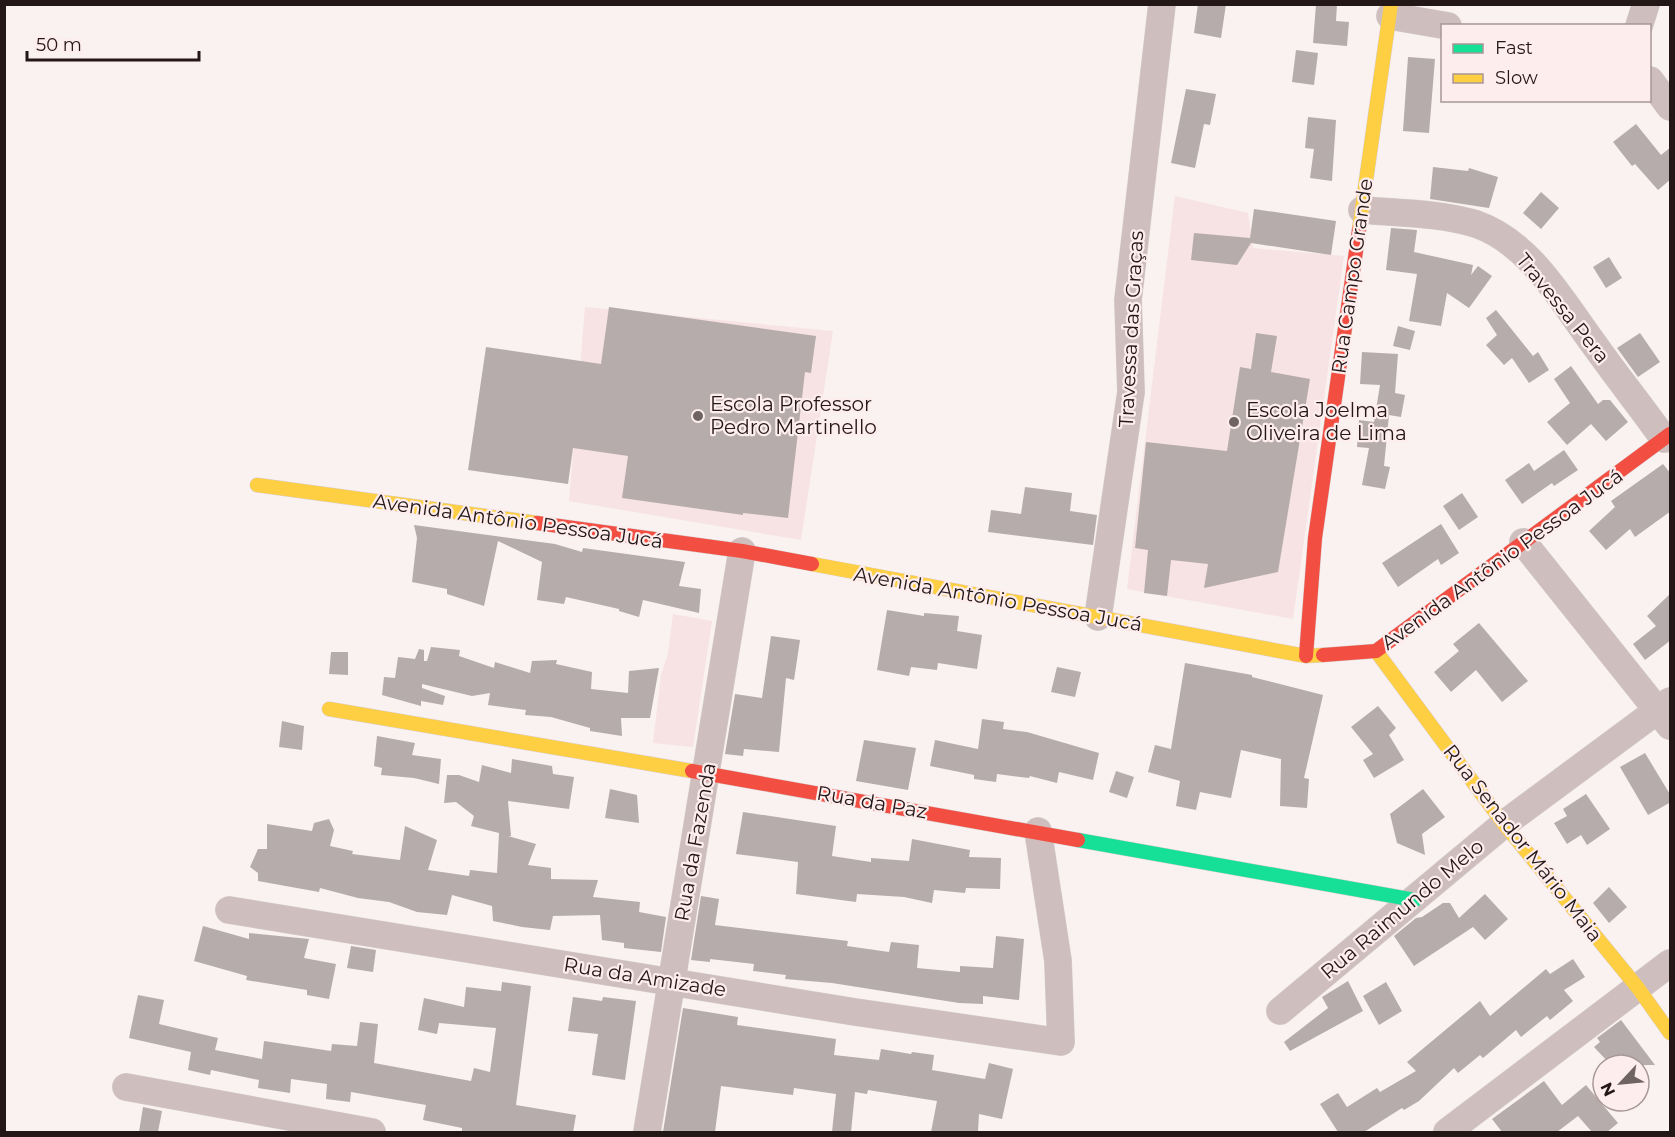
<svg xmlns="http://www.w3.org/2000/svg" width="1675" height="1137" viewBox="0 0 1675 1137" font-family="Montserrat,sans-serif">
	<rect width="100%" height="100%" fill="#faf1f1"/>
	<g fill="#f7e3e3">
		<polygon points="1175,196 1248,213 1253,248 1344,256 1293,619 1127,589"/>
		<polygon points="585,307 833,331 801,540 569,501"/>
		<polygon points="673,614 712,621 693,747 653,743 661,675 668,653"/>
	</g>
	<g fill="#b7acac">
		<polygon points="1198,4 1226,4 1221,38 1194,33"/>
		<polygon points="1316,4 1337,4 1336,21 1349,22 1347,46 1313,43"/>
		<polygon points="1296,50 1318,53 1314,85 1292,82"/>
		<polygon points="1408,57 1435,59 1429,133 1403,131"/>
		<polygon points="1186,89 1216,94 1210,125 1204,124 1195,168 1171,163"/>
		<polygon points="1308,117 1336,120 1332,181 1310,178 1314,149 1305,148"/>
		<polygon points="1636,124 1661,155 1671,147 1671,179 1658,190 1635,164 1632,166 1613,142"/>
		<polygon points="1433,167 1468,171 1469,168 1498,177 1489,208 1430,199"/>
		<polygon points="1541,192 1559,208 1541,229 1523,213"/>
		<polygon points="1254,209 1336,221 1331,255 1251,243 1237,265 1191,260 1194,233 1250,238"/>
		<polygon points="1391,228 1417,230 1414,252 1473,265 1471,275 1478,266 1492,276 1469,308 1447,293 1441,326 1409,321 1417,274 1386,270"/>
		<polygon points="1609,257 1622,278 1606,288 1593,267"/>
		<polygon points="609,307 816,336 811,373 805,372 788,518 743,513 743,515 622,498 628,456 573,448 568,484 468,470 486,347 601,364"/>
		<polygon points="1496,310 1533,356 1538,352 1549,370 1529,383 1512,358 1504,365 1486,345 1497,335 1486,318"/>
		<polygon points="1398,326 1415,331 1410,350 1393,346"/>
		<polygon points="1256,333 1277,336 1271,372 1310,379 1278,572 1204,588 1208,564 1171,560 1167,596 1144,593 1148,550 1135,548 1146,442 1227,451 1240,367 1251,369"/>
		<polygon points="1640,333 1660,362 1638,377 1617,348"/>
		<polygon points="1362,352 1398,354 1395,393 1405,395 1401,417 1389,415 1384,466 1390,467 1385,489 1362,485 1369,448 1357,447 1359,420 1374,422 1380,385 1360,384"/>
		<polygon points="1571,366 1598,404 1603,400 1610,400 1628,422 1606,441 1591,424 1567,445 1547,422 1570,403 1554,379"/>
		<polygon points="1564,450 1578,470 1554,486 1552,483 1522,504 1505,480 1529,463 1534,471"/>
		<polygon points="1663,464 1671,474 1671,511 1635,537 1630,529 1606,550 1589,531 1615,507 1611,501"/>
		<polygon points="1025,487 1072,493 1070,511 1097,515 1093,545 988,532 991,510 1021,514"/>
		<polygon points="1462,493 1478,517 1459,530 1443,506"/>
		<polygon points="1441,524 1459,553 1441,565 1438,559 1398,587 1382,563"/>
		<polygon points="414,525 555,544 582,552 583,548 685,562 679,586 701,589 699,613 643,600 639,617 619,611 619,609 566,597 564,604 537,600 542,562 498,541 484,606 447,594 447,589 412,582 417,538"/>
		<polygon points="1671,593 1671,640 1645,660 1633,644 1656,626 1647,616"/>
		<polygon points="887,610 924,616 924,613 959,616 957,631 982,635 977,669 938,663 937,670 911,667 909,676 877,670"/>
		<polygon points="1479,623 1528,681 1502,702 1476,670 1451,692 1434,672 1459,651 1453,644"/>
		<polygon points="771,636 800,640 794,680 786,678 779,752 744,749 743,756 725,754 735,694 762,698"/>
		<polygon points="431,647 460,650 459,656 494,668 495,662 530,673 532,661 557,660 556,664 592,672 591,689 628,693 629,671 659,668 650,718 621,718 622,736 590,731 590,728 551,717 525,715 526,710 488,705 490,693 472,696 422,684 422,688 445,696 443,705 421,701 421,706 382,695 384,677 395,678 398,657 415,659 419,649 424,650 424,661 427,661"/>
		<polygon points="331,652 348,652 348,675 329,674"/>
		<polygon points="1185,663 1252,675 1252,677 1323,695 1304,778 1309,779 1307,808 1280,806 1281,759 1241,750 1231,798 1200,792 1196,810 1176,806 1180,781 1148,772 1155,745 1171,749"/>
		<polygon points="1057,667 1081,672 1075,697 1051,692"/>
		<polygon points="1378,706 1396,728 1389,735 1404,760 1374,778 1363,760 1373,754 1351,727"/>
		<polygon points="982,719 1004,722 1003,729 1027,732 1099,753 1093,780 1059,772 1057,783 1030,776 1029,778 997,774 996,782 974,779 974,775 930,766 935,740 978,749"/>
		<polygon points="282,721 304,726 302,750 279,747"/>
		<polygon points="377,736 415,743 412,755 441,759 439,784 414,778 381,775 382,768 374,766"/>
		<polygon points="864,740 916,748 908,790 856,781"/>
		<polygon points="1645,753 1671,796 1671,802 1648,815 1620,767"/>
		<polygon points="512,759 552,766 553,774 574,777 569,809 508,801 511,836 508,836 536,844 528,865 551,868 551,879 598,880 593,897 640,902 639,912 666,917 661,952 624,948 624,943 602,940 600,915 553,916 550,930 522,927 493,921 492,906 452,895 447,915 417,912 389,902 358,898 320,888 319,892 258,881 258,873 250,867 258,849 267,849 267,824 312,831 314,823 329,819 334,830 330,846 353,851 352,854 400,860 405,826 437,840 428,870 469,876 470,870 497,873 499,833 471,826 474,816 456,802 444,803 447,775 459,775 479,782 482,765 511,773"/>
		<polygon points="1116,771 1134,777 1127,798 1109,792"/>
		<polygon points="610,789 637,795 639,823 605,818"/>
		<polygon points="1423,789 1445,817 1422,834 1425,855 1397,843 1390,814"/>
		<polygon points="1586,794 1610,829 1587,845 1581,835 1567,844 1554,823 1567,816 1563,809"/>
		<polygon points="743,812 836,826 832,856 871,862 871,858 909,861 912,839 970,850 969,857 1001,858 1000,889 966,888 965,893 934,890 932,903 904,897 857,894 856,902 796,894 798,862 736,854"/>
		<polygon points="1609,887 1627,907 1609,923 1593,903"/>
		<polygon points="1485,894 1508,919 1485,940 1473,927 1414,966 1394,936 1416,918 1422,917 1443,903 1450,903 1459,918"/>
		<polygon points="701,896 719,899 715,925 848,941 847,946 889,952 891,942 919,945 917,968 960,972 960,966 993,968 996,936 1024,939 1019,1000 983,996 983,1004 959,1003 832,983 785,979 786,975 753,971 754,964 710,959 710,962 691,960"/>
		<polygon points="203,926 249,939 249,933 309,939 304,958 336,964 329,999 307,995 307,990 246,980 247,976 194,961"/>
		<polygon points="351,946 376,950 373,972 347,968"/>
		<polygon points="1573,959 1585,977 1564,990 1573,1001 1550,1020 1547,1016 1521,1037 1516,1030 1483,1058 1480,1055 1458,1073 1454,1068 1419,1101 1404,1110 1402,1108 1364,1132 1338,1132 1320,1104 1338,1093 1347,1107 1377,1088 1380,1092 1416,1071 1407,1062 1480,1001 1490,1016 1546,969 1550,974"/>
		<polygon points="1348,981 1363,1011 1290,1051 1284,1042 1328,1008 1322,997"/>
		<polygon points="502,982 531,986 516,1105 576,1115 573,1132 462,1132 462,1128 423,1120 426,1105 351,1092 350,1102 326,1099 327,1084 291,1079 290,1093 258,1088 259,1080 211,1070 210,1075 188,1070 191,1052 129,1038 138,995 164,1000 159,1024 218,1038 215,1050 262,1059 264,1041 331,1051 332,1044 357,1046 360,1022 378,1024 374,1063 471,1081 474,1068 490,1072 496,1028 439,1023 437,1034 418,1030 424,998 464,1007 466,987 501,991"/>
		<polygon points="1386,982 1402,1011 1379,1025 1363,996"/>
		<polygon points="573,997 602,1001 603,997 636,1001 625,1080 592,1075 598,1034 568,1031"/>
		<polygon points="683,1008 738,1017 737,1025 836,1039 834,1055 879,1060 881,1049 911,1054 912,1052 934,1055 932,1070 985,1079 989,1063 1013,1069 1002,1119 979,1114 978,1132 931,1132 937,1101 868,1090 867,1094 855,1092 851,1132 832,1132 836,1094 794,1088 793,1095 721,1086 715,1132 663,1132"/>
		<polygon points="1621,1020 1655,1065 1611,1065 1594,1047 1600,1042 1597,1038"/>
		<polygon points="1544,1081 1562,1105 1586,1085 1618,1123 1607,1132 1592,1132 1578,1116 1557,1132 1502,1132 1492,1119"/>
		<polygon points="143,1107 162,1111 158,1132 139,1132"/>
	</g>
	<g fill="none" stroke-linecap="round" stroke-linejoin="round">
		<g stroke="#d7cfcf" stroke-width="28">
			<g id="street">
				<polyline points="1390,16 1448,26"/>
				<polyline points="1639,26 1646,4"/>
				<polyline points="1650,80 1670,107"/>
				<path d="M1362,210c36,3 78,3 114,14 55,19 87,79 120,123 22,31 46,61 68,92"/>
				<polyline points="1523,542 1670,726"/>
				<polyline points="1098,617 1131,392 1128,300 1162,4"/>
				<polyline points="229,910 855,1012 1061,1042 1058,961 1038,831"/>
				<polyline points="1280,1011 1504,824 1670,701"/>
				<polyline points="126,1087 372,1132"/>
				<polyline points="647,1132 742,551"/>
				<polyline points="1447,1132 1670,963"/>
			</g>
		</g>
		<g stroke="#d7cfcf" stroke-width="15">
			<polyline id="fast" points="1078,840 1415,900"/>
		</g>
		<g stroke="#d7cfcf" stroke-width="15">
			<g id="slow">
				<polyline points="1359,230 1391,4"/>
				<polyline points="257,485 537,523"/>
				<polyline points="812,564 1306,656 1323,655"/>
				<polyline points="1376,651 1504,824 1638,988 1670,1033"/>
				<polyline points="329,709 692,771"/>
			</g>
		</g>
		<g stroke="#d7cfcf" stroke-width="15">
			<g id="jam">
				<polyline points="537,523 742,551 812,564"/>
				<polyline points="1323,655 1376,651 1670,434"/>
				<polyline points="1306,656 1315,538 1359,230"/>
				<polyline points="692,771 1078,840"/>
			</g>
		</g>
		<use href="#street" stroke="#cebebe" stroke-width="27"/>
		<use href="#fast" stroke="#16e098" stroke-width="14"/>
		<use href="#slow" stroke="#ffcf43" stroke-width="14"/>
		<use href="#jam" stroke="#f24e42" stroke-width="14"/>
	</g>
	<g fill="#6f6363" stroke="#feeded" stroke-width="2">
		<circle cx="698" cy="416" r="6"/>
		<circle cx="1234" cy="422" r="6"/>
	</g>
	<g text-anchor="middle" stroke-width="4.5" stroke-linejoin="round" paint-order="stroke">
		<g font-size="20" fill="#241717" stroke="#feeded">
			<text transform="translate(1352 276) rotate(-82)" y="7">Rua Campo Grande</text>
			<text transform="translate(1563 308) rotate(51)" y="7">Travessa Pera</text>
			<text transform="translate(1131 329) rotate(-87)" y="7">Travessa das Graças</text>
			<text transform="translate(518 521) rotate(8)" y="7">Avenida Antônio Pessoa Jucá</text>
			<text transform="translate(1502 559) rotate(-36)" y="7">Avenida Antônio Pessoa Jucá</text>
			<text transform="translate(998 599) rotate(10)" y="7">Avenida Antônio Pessoa Jucá</text>
			<text transform="translate(872 802) rotate(10)" y="7">Rua da Paz</text>
			<text transform="translate(695 842) rotate(-80)" y="7">Rua da Fazenda</text>
			<text transform="translate(1523 843) rotate(52)" y="7">Rua Senador Mário Maia</text>
			<text transform="translate(1402 909) rotate(-40)" y="7">Rua Raimundo Melo</text>
			<text transform="translate(645 977) rotate(9)" y="7">Rua da Amizade</text>
		</g>
		<g font-size="20" fill="#241717" stroke="#feeded" text-anchor="start">
			<text x="710" y="411">Escola Professor<tspan x="710" dy="23">Pedro Martinello</tspan></text>
			<text x="1246" y="417">Escola Joelma<tspan x="1246" dy="23">Oliveira de Lima</tspan></text>
		</g>
	</g>
	<rect width="1675" height="1137" fill="none" stroke="#241717" stroke-width="12"/>
	<rect x="1441" y="24" width="210" height="78" fill="#feeded" stroke="#a79797" stroke-width="1.5"/>
	<rect x="1453" y="44" width="30" height="9" fill="#16e098" stroke="#a79797" stroke-width="1.5"/>
	<text x="1495" y="54" font-size="18" fill="#241717">Fast</text>
	<rect x="1453" y="74" width="30" height="9" fill="#ffcf43" stroke="#a79797" stroke-width="1.5"/>
	<text x="1495" y="84" font-size="18" fill="#241717">Slow</text>
	<g transform="translate(1621 1083) rotate(244)"><circle r="28" fill="#feeded" stroke="#a79797" stroke-width="1.5"/>
	<path d="M0-4.5L10 22L0 15L-10 22Z" fill="#6f6363"/>
	<text y="-9" font-size="16" font-weight="bold" text-anchor="middle" fill="#241717">N</text>
	</g>
	<path d="M27 51v9h172v-9" fill="none" stroke="#241717" stroke-width="3"/>
	<text x="36" y="51" font-size="18" fill="#241717" stroke="#feeded" stroke-width="4.5" paint-order="stroke">50 m</text>
</svg>
